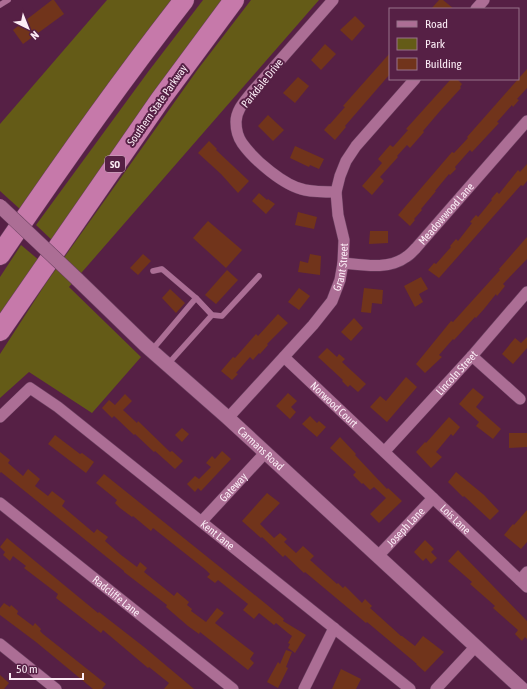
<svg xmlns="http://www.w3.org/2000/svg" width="527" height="689" viewBox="0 0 527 689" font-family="'Asap Condensed',sans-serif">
	<rect width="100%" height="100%" fill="#562045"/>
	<g fill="#645b17">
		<polygon points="107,0 172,0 21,210 0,191 0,124"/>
		<polygon points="203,0 224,0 54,242 36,225 148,72"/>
		<polygon points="251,0 319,0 69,287 141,357 92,413 29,372 0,398 0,354 46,283 198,69"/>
		<polygon points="21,245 40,261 0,316 0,277"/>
	</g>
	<g fill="#71341b">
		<polygon points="52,0 54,0 64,14 23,44 13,30"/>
		<polygon points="439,0 443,0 454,9 431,9"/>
		<polygon points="355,16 365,26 352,41 340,30"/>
		<polygon points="325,44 336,54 321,70 311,60"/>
		<polygon points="390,53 390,74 345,126 346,127 335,140 324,130 329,124 330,124 345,107 343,106"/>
		<polygon points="527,69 527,88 517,99 519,100 513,107 512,105 497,122 499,123 472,152 470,150 455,167 456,169 450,175 449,174 435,191 436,191 421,209 422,210 414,219 415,220 410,226 398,215 452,152 454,153 468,138 467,137"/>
		<polygon points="298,77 309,86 295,103 283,93"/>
		<polygon points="451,79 457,79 462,84 460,87 461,88 440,111 423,131 424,132 410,148 407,145 397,156 398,157 380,177 384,181 372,195 362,186 382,163 378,159 390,145 393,147 408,130 406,129"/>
		<polygon points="268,115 284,130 273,141 258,126"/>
		<polygon points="209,141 217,149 216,150 249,181 238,193 221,174 198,153"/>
		<polygon points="295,146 324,159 319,169 310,165 309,167 290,158"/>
		<polygon points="527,164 527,181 523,186 521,185 439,278 428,270 434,263 436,264 451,247 450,246 456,239 458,241 472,223 470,222 476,215 478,217 492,200 491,199 497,192 499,194 518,170 520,172"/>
		<polygon points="259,193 267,200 268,199 275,204 266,214 252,201"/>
		<polygon points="298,212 317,217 314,229 295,225"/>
		<polygon points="208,221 242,250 226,268 193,238"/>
		<polygon points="370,231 388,231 388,243 369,244"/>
		<polygon points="527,237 527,259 503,284 505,286 497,296 496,294 484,309 476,318 475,317 454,340 453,339 439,355 442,357 425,373 416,364 451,321 453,322 500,270 499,269"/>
		<polygon points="143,254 151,261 138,275 130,268"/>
		<polygon points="310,254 321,256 320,275 298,272 300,261 308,263"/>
		<polygon points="227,270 238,280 216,304 205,295"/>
		<polygon points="421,277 428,289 419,294 423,302 415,307 404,286"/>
		<polygon points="299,288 310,296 299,310 288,302"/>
		<polygon points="364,288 383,290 382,304 372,303 371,313 361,312"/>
		<polygon points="170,289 185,303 176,313 162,298"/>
		<polygon points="278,314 288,323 267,344 268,345 260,354 259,353 253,360 250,357 236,373 238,374 232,380 221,371 233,357 235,358 256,334 258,336"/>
		<polygon points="354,318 363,328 351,341 341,332"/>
		<polygon points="527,337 527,348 513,364 502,354 515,338 521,343"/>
		<polygon points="327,348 337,357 339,354 345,359 342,362 366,384 358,392 350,385 348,387 342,381 343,380 318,357"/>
		<polygon points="406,377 417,387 387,422 370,407 380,396 386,401"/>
		<polygon points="473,388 484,397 476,407 501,429 493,439 476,426 479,422 459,404"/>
		<polygon points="288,393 297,401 291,407 296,412 290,419 276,406"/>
		<polygon points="125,394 132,401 123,410 137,423 138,421 170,452 172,451 183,461 175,469 155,451 154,452 135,434 134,435 114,416 112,418 102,408 109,400 115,405"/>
		<polygon points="310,416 317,423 319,421 326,427 317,437 302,424"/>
		<polygon points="449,417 460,427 453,436 451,434 436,452 442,457 431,468 416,452 425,442 426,443"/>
		<polygon points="182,428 189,434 182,442 175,435"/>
		<polygon points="509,433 527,433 527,447 509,448"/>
		<polygon points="55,435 80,454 82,453 94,462 86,473 48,444"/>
		<polygon points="340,437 356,454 355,455 387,489 388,488 402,501 379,523 370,514 386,498 374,487 370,490 363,483 362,484 353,475 356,472 330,448"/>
		<polygon points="222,451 231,459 201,491 198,488 195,492 187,484 195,476 199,479 211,467 206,463 212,456 215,459"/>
		<polygon points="0,452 10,460 8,463 23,476 28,469 40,479 35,486 48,496 52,491 65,501 62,506 94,533 97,529 108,537 105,541 121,555 137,567 140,562 147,568 144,572 174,596 177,592 189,602 187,605 192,609 191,611 206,622 217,608 224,613 215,623 254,653 250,659 254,663 248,670 200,632 199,634 188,626 166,607 167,605 124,572 124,571 11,480 1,472 0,473"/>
		<polygon points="456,472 484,495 499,511 490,520 464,496 463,497 448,482"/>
		<polygon points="104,474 266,604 284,619 283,621 306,635 295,653 288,648 290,644 288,643 292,636 288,633 276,623 274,625 259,613 254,619 243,610 248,604 218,580 215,583 207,577 210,574 206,570 153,528 151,531 133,516 132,517 120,508 115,503 117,500 96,483"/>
		<polygon points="267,493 280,503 260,524 274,538 280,533 287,539 284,542 296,553 303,546 314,556 310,560 337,584 338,583 343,588 345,586 362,603 365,599 372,606 370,608 401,636 402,636 415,646 423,636 444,652 425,672 416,664 417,664 367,622 366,623 305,572 304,573 285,555 283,557 262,537 261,538 242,521"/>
		<polygon points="527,510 527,542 521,549 504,535 513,524 514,525"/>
		<polygon points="7,538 98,613 99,612 144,647 194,689 164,689 169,683 149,667 148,668 103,630 101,633 56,598 58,594 24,568 26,566 13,556 10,561 3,555 5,552 0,547"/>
		<polygon points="425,540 434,549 431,552 437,558 431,564 426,558 423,561 414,552"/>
		<polygon points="458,550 527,621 527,639 525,637 522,641 515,634 518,630 493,608 495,606 470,584 472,582 448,561"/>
		<polygon points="4,603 10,607 11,605 18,611 17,614 33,626 35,623 41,629 40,631 43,634 106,684 102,689 93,689 36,642 0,615 0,608"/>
		<polygon points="286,650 292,652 286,667 288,668 278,688 267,682 278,662 280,664"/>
		<polygon points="341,669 361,679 356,689 332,689"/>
		<polygon points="0,675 9,683 4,689 0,689"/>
	</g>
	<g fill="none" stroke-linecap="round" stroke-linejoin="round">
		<g stroke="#6b4060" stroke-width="6">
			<g id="service">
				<polyline points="0,5 8,0"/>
				<polyline points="153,271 162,269 196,298 212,315 222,316 259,276"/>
				<polyline points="152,350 196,298"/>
				<polyline points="168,364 212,315"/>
			</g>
		</g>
		<g stroke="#6b4060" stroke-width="12">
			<g id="minor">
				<path d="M333,0l-81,92c-7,9 -16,18 -16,30 0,7 2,15 6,21 12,17 42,43 63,47 10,2 21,2 31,2"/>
				<polyline points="476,9 484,0"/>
				<path id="s1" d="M343,263c20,2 46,7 63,-6 4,-2 7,-6 10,-9l111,-127"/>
				<polyline points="472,356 520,399"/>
				<path id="s2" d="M284,357l243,230"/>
				<path id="s3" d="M0,417l30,-29 28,19 352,282"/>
				<path id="s4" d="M228,418l85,-93 19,-24 8,-21 3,-17 1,-23 -6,-25 -2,-23 4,-16 6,-15 10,-15 59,-67"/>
				<path id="s5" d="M385,451l87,-95 55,-64"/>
				<path id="s6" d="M0,503l233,186"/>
				<path id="s7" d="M202,521l63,-68"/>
				<path id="s8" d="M378,556l55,-58"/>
				<polyline points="520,580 527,572"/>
				<polyline points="0,644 56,689"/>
				<polyline points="304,689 334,628"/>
				<polyline points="436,689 476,646"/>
			</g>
		</g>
		<g stroke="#6b4060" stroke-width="15">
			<g id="tertiary">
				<path id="s9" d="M77,279l68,66 83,73 294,271"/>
			</g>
		</g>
		<g stroke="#6b4060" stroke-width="21">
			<g id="motorway">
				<path d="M0,255c59,-87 119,-172 184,-255"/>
				<polyline points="0,331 160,100 234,0"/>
			</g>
		</g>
		<use href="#service" stroke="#ac6e95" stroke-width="5.5"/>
		<use href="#minor" stroke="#ac6e95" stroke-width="11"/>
		<use href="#tertiary" stroke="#ac6e95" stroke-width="14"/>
		<use href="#motorway" stroke="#c679aa" stroke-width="20"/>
		<g stroke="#6b4060" stroke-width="15" stroke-linecap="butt">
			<polyline id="tertiary-bridge" points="0,206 77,279"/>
		</g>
		<use href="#tertiary-bridge" stroke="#ac6e95" stroke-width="14"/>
	</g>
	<g text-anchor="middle" stroke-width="4" stroke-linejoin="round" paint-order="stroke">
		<rect fill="#562045" stroke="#caafc0" stroke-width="1" x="105" y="156" width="20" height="16" rx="3"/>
		<g font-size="10" font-weight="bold" fill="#fbecf5">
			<text x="115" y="168">SO</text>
		</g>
		<g font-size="11" fill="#fbecf5" stroke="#562045">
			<text transform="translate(262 83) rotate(-51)" y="4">Parkdale Drive</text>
			<text transform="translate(157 105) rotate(-55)" y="4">Southern State Parkway</text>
			<text dy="4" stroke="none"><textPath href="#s1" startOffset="124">Meadowwood Lane</textPath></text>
			<text dy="4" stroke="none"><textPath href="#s4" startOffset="192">Grant Street</textPath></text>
			<text dy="4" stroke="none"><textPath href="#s5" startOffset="106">Lincoln Street</textPath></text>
			<text dy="4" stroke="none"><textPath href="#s2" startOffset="69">Norwood Court</textPath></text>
			<text dy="4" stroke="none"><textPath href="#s9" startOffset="250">Carmans Road</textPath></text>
			<text dy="4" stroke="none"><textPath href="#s7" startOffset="46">Gateway</textPath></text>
			<text dy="4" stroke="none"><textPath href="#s2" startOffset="236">Lois Lane</textPath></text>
			<text dy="4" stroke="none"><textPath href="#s8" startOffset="40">Joseph Lane</textPath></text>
			<text dy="4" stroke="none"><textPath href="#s3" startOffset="280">Kent Lane</textPath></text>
			<text dy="4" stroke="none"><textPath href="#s6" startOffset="149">Radcliffe Lane</textPath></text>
		</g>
	</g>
	<rect x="389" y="8" width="130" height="72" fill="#562045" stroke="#98728b"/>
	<rect x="397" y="21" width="20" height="6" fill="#ac6e95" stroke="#98728b"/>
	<text x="425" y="28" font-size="12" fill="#fbecf5">Road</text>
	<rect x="397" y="38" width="20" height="12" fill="#645b17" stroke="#98728b"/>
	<text x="425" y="48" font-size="12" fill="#fbecf5">Park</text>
	<rect x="397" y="58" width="20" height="12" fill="#71341b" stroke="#98728b"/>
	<text x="425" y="68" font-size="12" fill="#fbecf5">Building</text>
	<g transform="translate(28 28) rotate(137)" stroke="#562045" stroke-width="3" paint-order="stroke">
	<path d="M0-3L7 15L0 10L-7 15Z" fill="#fbecf5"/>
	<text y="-6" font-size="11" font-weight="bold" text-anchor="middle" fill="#fbecf5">N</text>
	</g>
	<path d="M10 673v6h73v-6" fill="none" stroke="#fbecf5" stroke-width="2"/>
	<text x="16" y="673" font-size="12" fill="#fbecf5" stroke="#562045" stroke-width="3" paint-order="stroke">50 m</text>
</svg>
